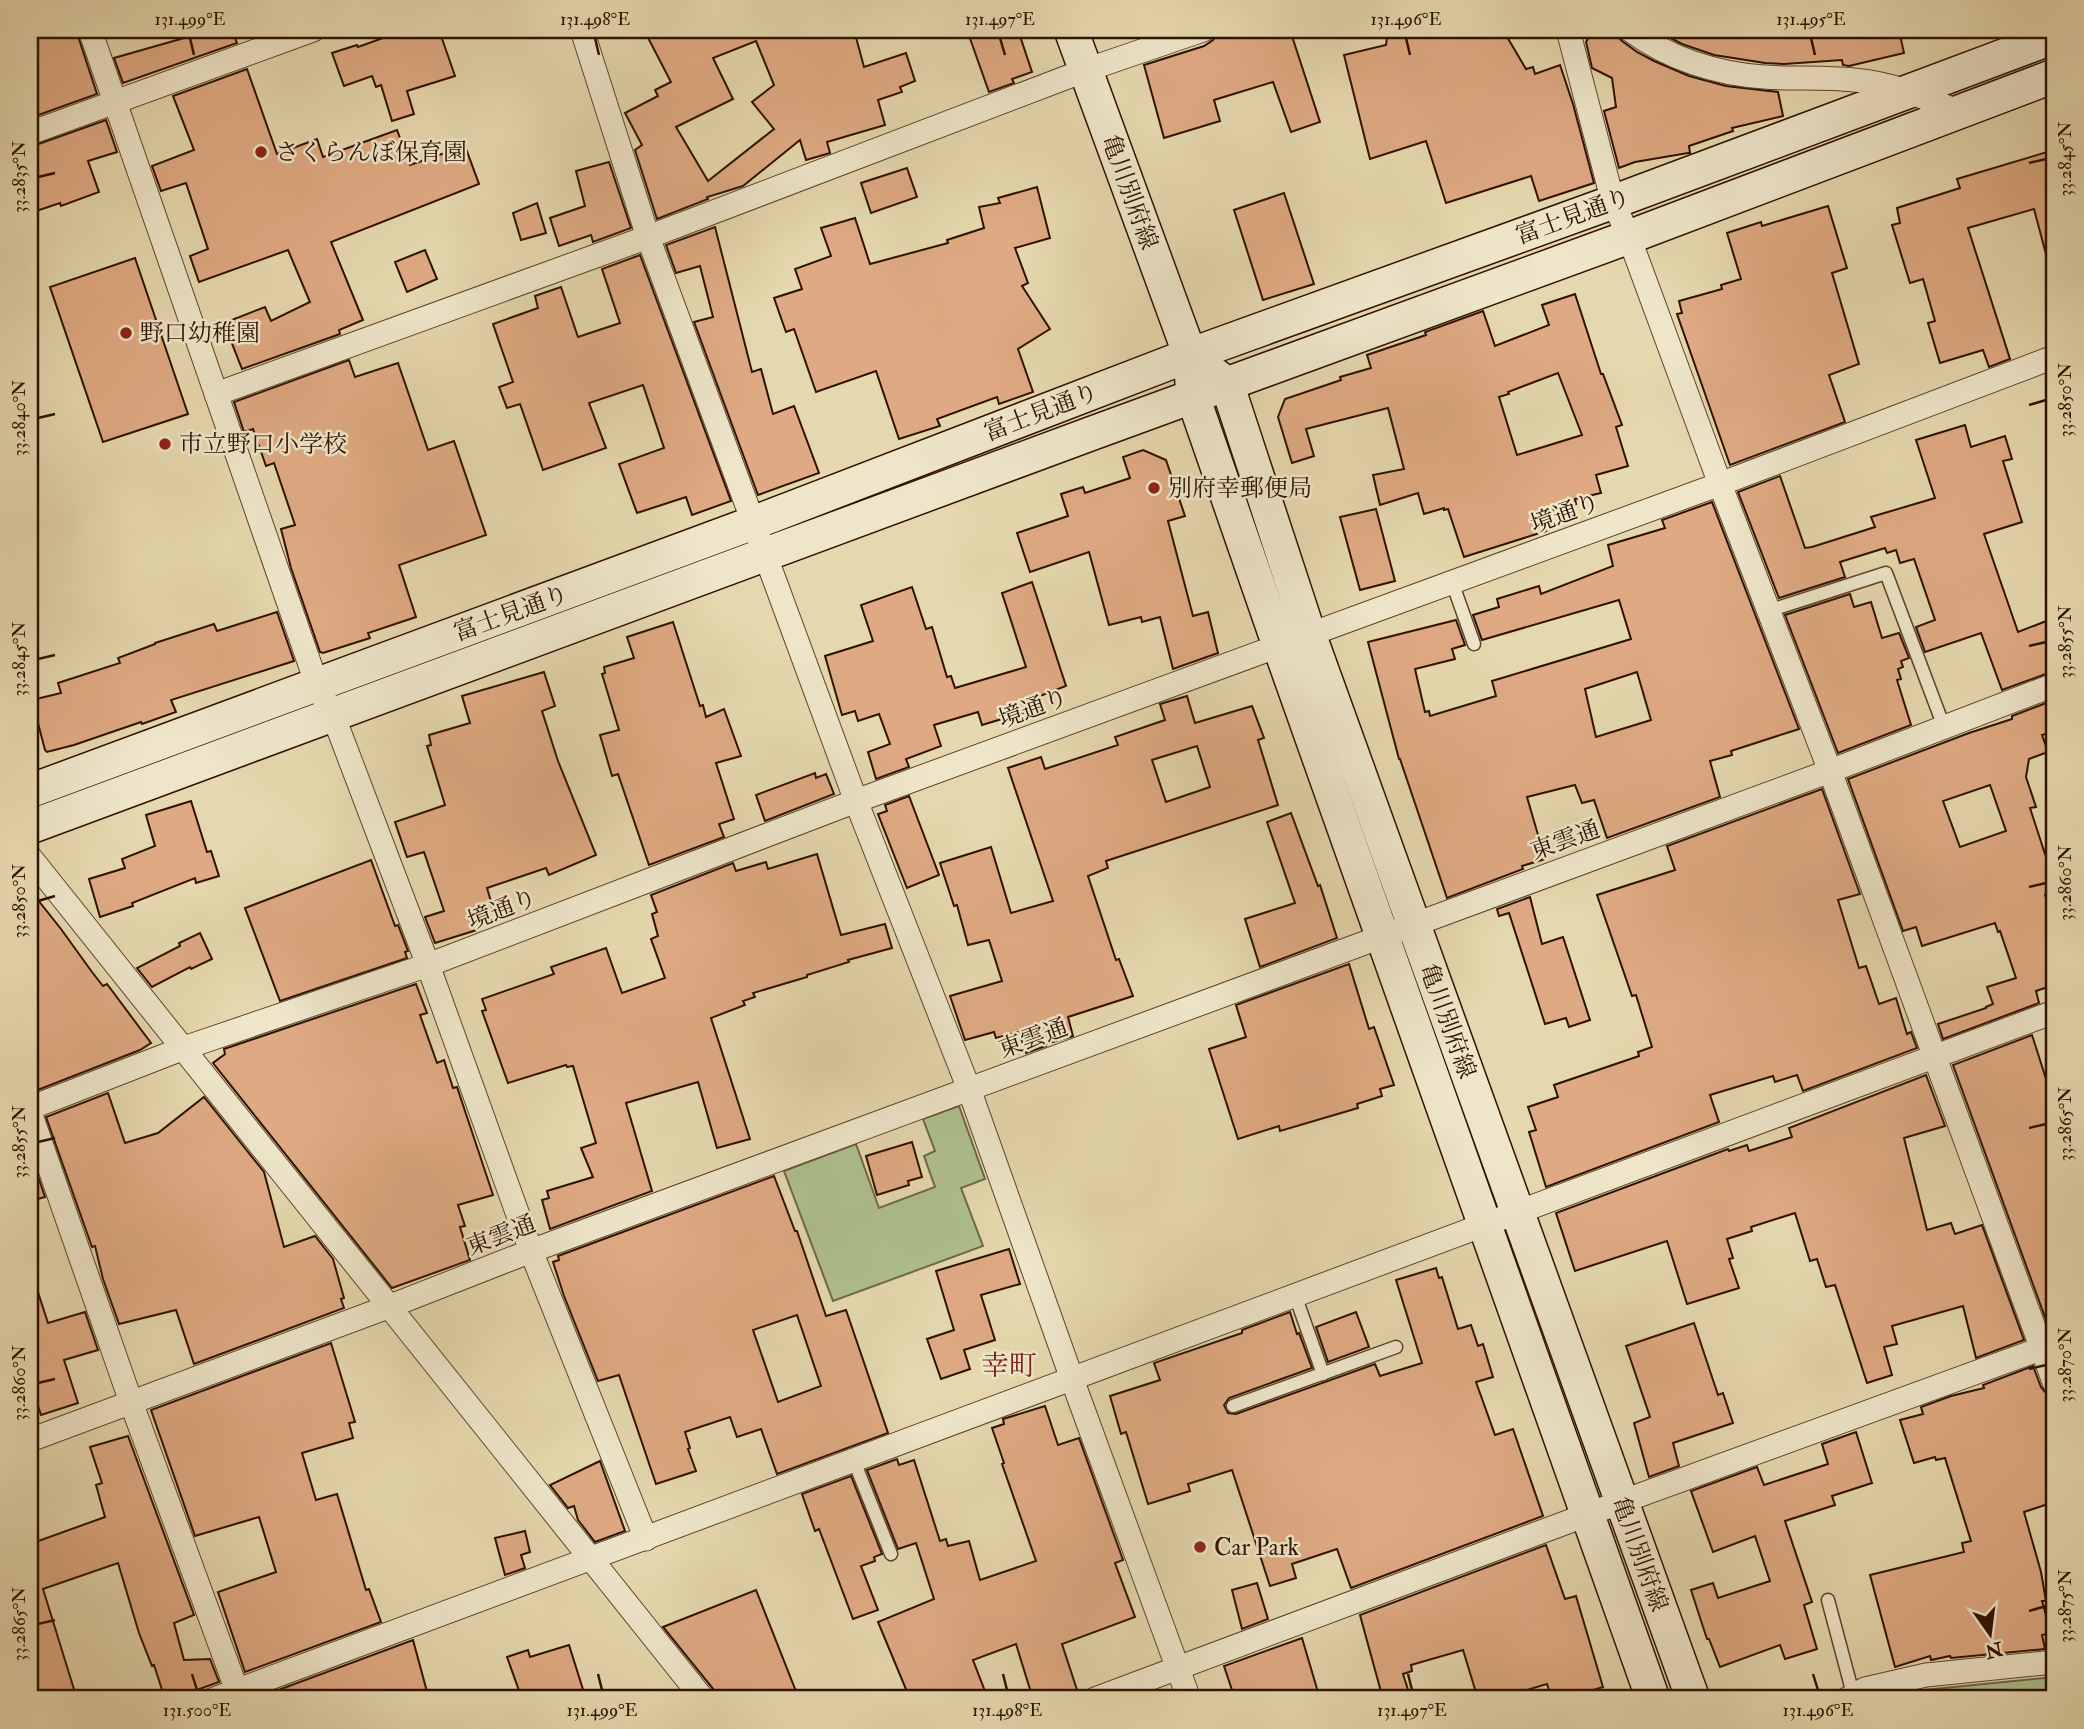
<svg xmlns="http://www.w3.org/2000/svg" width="2084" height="1729" viewBox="0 0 2084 1729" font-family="'IM FELL Double Pica','Noto Serif JP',serif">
	<rect width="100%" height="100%" fill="#e6d8ae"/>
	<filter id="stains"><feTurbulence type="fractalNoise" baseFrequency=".00286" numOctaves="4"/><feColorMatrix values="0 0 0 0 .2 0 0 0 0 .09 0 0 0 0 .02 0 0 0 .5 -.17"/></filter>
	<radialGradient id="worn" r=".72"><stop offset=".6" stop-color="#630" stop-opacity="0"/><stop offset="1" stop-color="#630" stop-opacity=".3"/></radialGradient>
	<g fill="#afc08f" stroke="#6f6848" stroke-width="2">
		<polygon points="959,1106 985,1179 961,1188 983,1246 833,1301 784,1171 856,1144 879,1208 935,1187 924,1156 935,1151 923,1119"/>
		<polygon points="2054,1677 2054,1699 1895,1699 1894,1693"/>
	</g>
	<g fill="#dfaa83" stroke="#2f1100" stroke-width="2" fill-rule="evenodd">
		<polygon points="30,30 76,30 97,94 30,118"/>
		<polygon points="189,30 232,30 237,43 123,83 114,58 191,36"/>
		<polygon points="405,30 439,30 455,76 407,91 414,114 392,121 381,85 376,87 372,76 344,86 332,53 357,45 358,47"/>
		<path d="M644,30h210l10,37 42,-14 9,28 -15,6 2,5 -24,8 7,25 -58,17 3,11 -24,7 -6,-20 -57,46 -36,11 1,2 -51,20 -22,-69 7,-5 -17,-32 33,-17 -3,-6 16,-8zM756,41l18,44 -22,17 22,27 -66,52 -32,-54 57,-28 -20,-41z"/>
		<polygon points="967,30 1018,30 1032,72 1012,79 1014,83 989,92"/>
		<polygon points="1228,30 1290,30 1320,122 1291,132 1273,82 1214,100 1220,121 1164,138 1144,65 1204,46 1213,40 1217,33"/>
		<polygon points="1388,30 1468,38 1471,30 1503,30 1526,69 1533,67 1535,74 1560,65 1573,104 1594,183 1539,201 1531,176 1446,203 1426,141 1370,159 1344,55 1386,45"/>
		<polygon points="1593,30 1616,30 1618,37 1622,41 1637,52 1654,61 1689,76 1726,86 1778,92 1783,116 1732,128 1733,131 1689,146 1690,153 1688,153 1635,162 1619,168 1604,111 1616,107 1612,78 1592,68 1586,42"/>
		<polygon points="1655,30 1899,30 1904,53 1849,66 1843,65 1842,60 1784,64 1765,63 1714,55 1682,44"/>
		<polygon points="247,69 277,154 317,139 323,157 397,130 410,165 465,146 479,184 331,242 363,320 339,330 340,334 242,369 224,323 265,307 271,321 310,302 288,250 199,282 190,256 208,249 186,183 161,191 152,166 194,150 173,96"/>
		<polygon points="106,120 117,152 88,161 99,192 61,206 60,203 30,213 30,147"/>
		<polygon points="2054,150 2054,258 2047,258 2034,209 1968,228 2010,359 1989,367 1983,350 1940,363 1928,323 1935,321 1923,279 1910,283 1892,225 1900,223 1897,208 1960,188 1957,179"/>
		<polygon points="609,162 631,228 593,242 591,235 559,246 550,218 585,206 576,171"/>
		<polygon points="907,168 917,197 871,213 861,183"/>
		<polygon points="1037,187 1050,238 1015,248 1028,283 1022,286 1050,329 1018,349 1033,392 999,404 997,397 937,419 940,426 899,439 876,371 816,392 794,329 786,332 774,298 802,289 795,269 831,256 821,228 855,218 870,264 948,243 947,240 984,228 979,207 1000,203 998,198"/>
		<polygon points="1284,193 1314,284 1263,300 1234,210"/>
		<polygon points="537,203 546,233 521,240 513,213"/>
		<polygon points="1828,206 1847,268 1832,273 1859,364 1829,375 1845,422 1730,465 1677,314 1682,313 1679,301 1722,289 1721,285 1741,279 1727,233 1761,222 1762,226"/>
		<polygon points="715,227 752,372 761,369 773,414 794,406 819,473 758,495 694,322 713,317 700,266 676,273 666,245"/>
		<polygon points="425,250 437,279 407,292 395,262"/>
		<polygon points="640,255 731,501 692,515 686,497 637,513 619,464 664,448 643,385 589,403 606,448 543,470 520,404 507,408 499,387 513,382 493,324 538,308 535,296 561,287 578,337 620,323 602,269"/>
		<polygon points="135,258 188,414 103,442 50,287"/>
		<path d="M1575,294l26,80h2l19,51 -6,2 12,39 -32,9 5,18 -26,6 1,5 -36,10 6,17 -82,26 -16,-48 -4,1v-2l-20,6 -6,-21 -38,12 -7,-30 31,-6 -16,-61 -82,21 8,27 -22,7 -14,-46 7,-18 56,-19 -1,-3 31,-9 -4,-13 59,-20 -1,-3 58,-21 12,35 54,-21 -7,-20zM1558,373l24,62 -65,20 -18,-58 10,-3 -1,-2z"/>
		<polygon points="349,360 355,377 398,363 428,450 454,441 486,535 399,565 416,617 368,633 370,638 323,653 320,652 291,568 281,529 295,525 274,463 266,466 253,429 244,432 234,402"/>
		<polygon points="1965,425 1971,447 2005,436 2012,459 2003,461 2022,522 1984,534 2018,632 2054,618 2054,671 2002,690 1981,633 1925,652 1916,627 1935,620 1914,559 1900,563 1896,550 1887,553 1885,548 1840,562 1845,577 1779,598 1738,492 1780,476 1805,548 1812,547 1875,527 1871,517 1935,498 1916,440"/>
		<polygon points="1143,450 1166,460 1185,516 1168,521 1193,616 1208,612 1218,653 1173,669 1160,617 1142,622 1141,617 1109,625 1089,552 1030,572 1017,533 1068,516 1061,494 1083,487 1085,493 1130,478 1123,457"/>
		<path d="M1712,502l87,227 -68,22 1,4 -22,6 10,36 -113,41 -13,-38 -12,3 -7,-18 -48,12 18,62 -23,7 1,3 -76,29 -47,-139h-1l-31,-117 88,-22 9,25 -13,4 3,10 -40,10 10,43 4,-1 1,5 66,-20 -4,-15 139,-42 -12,-39 -137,40 -9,-25 26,-8 -2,-8 42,-13 2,8 72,-28 -5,-21 57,-17 -3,-8zM1637,672l14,48 -55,17 -11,-48z"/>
		<polygon points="1376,509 1395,581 1360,590 1340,517"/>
		<polygon points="1032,582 1066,686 1032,699 1035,709 982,725 978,712 934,725 941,746 906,759 909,767 876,779 868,752 890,744 879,714 858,721 855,711 842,715 825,656 873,641 861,605 912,587 926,629 932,627 947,677 951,676 955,688 1026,667 1002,593"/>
		<polygon points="1850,594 1854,607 1871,602 1882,638 1899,633 1909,658 1901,661 1903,667 1898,669 1901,679 1897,680 1911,725 1838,753 1785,615"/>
		<polygon points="277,612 294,661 171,700 176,712 142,724 141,722 74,745 47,752 45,750 32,700 61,693 58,683 120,663 118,658 155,644 155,643 214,624 217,631"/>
		<polygon points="673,622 700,706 703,705 706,717 724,709 741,756 716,763 734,819 719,824 724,837 649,865 618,774 612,776 600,735 619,730 602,674 605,673 604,667 634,658 627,637"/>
		<polygon points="544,672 555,706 542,711 558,761 596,855 549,875 546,868 487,888 494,912 477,918 480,929 435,943 425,917 444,911 424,852 407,857 395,822 445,805 427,746 431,745 429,735 470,723 462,696"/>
		<path d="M1187,696l8,27 57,-17 12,32 -6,2 20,65 -172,56 2,7 -20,8 28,84 3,-1 14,37 -65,21 5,19 -27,8v2l-20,7 -7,-21 -23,6 -2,-6 -29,8 -15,-44 52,-15 -13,-41 -21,5 -11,-40 -3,1 -14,-43 51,-16 20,66 42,-12 -45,-133 33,-11 4,12 73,-24 -3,-8 50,-17 -5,-16zM1197,746l13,41 -44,15 -14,-42z"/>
		<path d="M2054,700v32l-12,3 6,17 -19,7 -3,18 10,30 -6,1 15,46 9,-2v41l-9,2 9,28v62l-18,6 3,12 -96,36 -5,-15 48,-16v-1l7,-3 -6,-17 29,-9 -16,-47 -2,1 -3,-9 -73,23 -6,-19 -13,4 -55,-152 121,-46 43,-14v-3zM1990,785l16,46 -46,16 -17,-46z"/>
		<polygon points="815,773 816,778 826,774 834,794 765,821 756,795"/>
		<polygon points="1822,789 1860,894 1838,900 1859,968 1866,966 1879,1004 1896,998 1907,1034 1911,1032 1917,1048 1803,1091 1797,1075 1775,1082 1773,1076 1710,1095 1719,1122 1546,1187 1529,1132 1536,1130 1528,1107 1558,1097 1554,1085 1639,1056 1638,1052 1652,1047 1636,995 1632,996 1597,895 1675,870 1667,846"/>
		<polygon points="909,796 939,875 907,888 878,814 887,811 885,805"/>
		<polygon points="191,801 207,852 211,851 219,876 196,883 195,878 132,903 133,906 100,917 89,879 125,868 122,859 155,846 146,815"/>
		<polygon points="1291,813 1318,886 1320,885 1337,938 1260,967 1245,919 1295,903 1267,822"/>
		<polygon points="817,854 841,935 885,924 892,948 848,960 849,962 807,975 807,977 753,993 755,997 743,1001 745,1005 711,1018 750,1139 717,1148 698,1082 626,1103 652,1191 550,1229 542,1200 549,1198 547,1191 593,1177 581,1148 596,1143 573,1066 567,1067 566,1065 508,1083 482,1011 486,1010 482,999 554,974 551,967 606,948 622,993 665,978 651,939 658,936 652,914 657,912 651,895 733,863 736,871 766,862 768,869"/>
		<polygon points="371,860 395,926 398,925 408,951 405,952 407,958 280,1001 245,908"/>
		<polygon points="30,890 61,929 92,972 103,986 107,984 151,1043 140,1050 30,1093"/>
		<polygon points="1530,897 1542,944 1563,937 1590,1020 1569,1027 1566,1018 1545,1024 1509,913 1499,916 1497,909"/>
		<polygon points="200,933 212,959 191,969 190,967 152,987 137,968 180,946 179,943"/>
		<polygon points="1349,964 1369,1029 1374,1027 1394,1085 1380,1089 1382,1096 1357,1104 1358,1108 1280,1131 1279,1126 1238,1139 1209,1049 1246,1037 1236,1005"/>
		<polygon points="416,984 427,1013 420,1015 437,1063 444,1060 453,1088 457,1087 493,1195 458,1205 465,1226 460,1227 470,1260 392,1288 213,1063 225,1054 224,1049"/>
		<polygon points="2032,1035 2054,1104 2054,1330 2050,1331 1953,1065"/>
		<polygon points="1926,1075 1945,1126 1904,1138 1927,1230 1951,1223 1955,1234 1982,1225 2024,1340 1976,1358 1963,1306 1892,1326 1897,1344 1884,1347 1892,1375 1867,1383 1835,1285 1826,1287 1817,1259 1810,1261 1795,1213 1751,1227 1752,1231 1727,1239 1733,1258 1729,1259 1739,1288 1687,1304 1667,1241 1575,1271 1556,1213 1728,1149 1729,1151 1747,1145 1749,1151 1792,1137 1789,1128"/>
		<polygon points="108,1093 125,1143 158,1133 204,1097 264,1172 284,1247 315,1236 333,1259 344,1298 341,1299 344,1308 194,1364 176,1310 119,1324 103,1279 95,1246 92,1247 46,1117"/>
		<polygon points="912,1142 922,1177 908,1181 909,1185 877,1195 866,1156"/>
		<polygon points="32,1159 45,1197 30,1201 30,1160"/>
		<path d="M774,1176l21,55h2l29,85 20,-6 42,123 -111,41 -16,-45 -24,8 -7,-20 -45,15 5,16 -2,1 8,22 -40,13 -37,-109 -21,6 -34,-85 -11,-34 6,-2 -1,-4zM797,1315l24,71 -43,16 -25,-72z"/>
		<polygon points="1009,1249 1020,1284 981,1295 995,1340 964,1350 970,1369 941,1379 927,1339 954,1330 936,1271"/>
		<polygon points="1436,1268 1439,1278 1442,1277 1458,1329 1471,1325 1478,1346 1483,1344 1493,1377 1476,1382 1495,1435 1513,1429 1543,1516 1351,1588 1337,1549 1292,1564 1296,1578 1270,1586 1232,1470 1188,1484 1190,1491 1148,1504 1126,1432 1121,1434 1110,1396 1160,1380 1154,1363 1242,1333 1242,1330 1290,1312 1297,1334 1299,1333 1312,1368 1229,1398 1224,1405 1228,1413 1236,1414 1375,1364 1380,1376 1422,1363 1396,1280"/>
		<polygon points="30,1283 35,1283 48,1323 85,1312 98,1350 64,1360 78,1403 41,1415 30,1381"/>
		<polygon points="1356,1312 1369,1347 1328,1362 1316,1327"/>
		<polygon points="1694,1323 1718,1395 1723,1393 1733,1423 1673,1443 1679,1466 1649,1477 1634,1423 1650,1417 1626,1346"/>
		<polygon points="331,1343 355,1422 349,1423 353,1438 302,1453 316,1500 337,1494 366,1590 369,1589 381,1622 245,1672 218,1592 276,1572 259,1517 195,1536 151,1410"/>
		<polygon points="2033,1366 2041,1387 2046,1393 2054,1419 2054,1502 2024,1512 2041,1572 2046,1601 2042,1601 2051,1633 2042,1635 2045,1649 1951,1658 1950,1656 1931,1660 1930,1656 1895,1667 1870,1575 1964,1552 1962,1543 1971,1541 1945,1458 1936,1460 1935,1457 1914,1463 1900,1420 1923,1414 1921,1407 1951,1396 1984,1388 1983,1385"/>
		<polygon points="1045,1406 1058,1445 1079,1438 1123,1560 1115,1563 1135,1617 1062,1644 1080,1699 1033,1699 1016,1644 973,1660 988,1699 910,1699 878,1622 934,1599 916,1543 898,1549 867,1470 897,1459 899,1465 914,1460 940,1541 946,1539 948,1546 969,1541 980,1580 1036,1561 1002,1464 1004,1463 992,1428 1004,1424 1003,1419"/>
		<polygon points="1856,1432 1872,1483 1832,1496 1835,1505 1785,1521 1812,1602 1804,1605 1817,1649 1785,1659 1780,1645 1720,1667 1709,1639 1707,1639 1691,1590 1713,1583 1718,1598 1770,1581 1755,1536 1713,1552 1691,1491 1757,1467 1764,1485 1828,1464 1822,1444"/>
		<polygon points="128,1436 194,1615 174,1623 184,1660 210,1659 219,1682 172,1699 165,1699 154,1665 152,1666 139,1633 118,1563 43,1589 77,1699 30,1699 30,1544 105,1517 96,1485 102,1483 90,1447"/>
		<polygon points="600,1461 625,1531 595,1542 578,1520 574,1506 568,1508 550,1485"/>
		<polygon points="851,1476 882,1554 874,1557 875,1561 861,1566 878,1610 853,1619 819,1529 815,1531 802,1494"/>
		<polygon points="525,1531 530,1552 521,1555 525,1568 505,1575 495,1538"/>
		<polygon points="1546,1545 1565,1599 1576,1596 1603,1687 1564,1699 1552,1699 1547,1684 1496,1699 1478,1699 1463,1650 1411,1665 1412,1671 1403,1674 1411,1699 1383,1699 1360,1615"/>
		<polygon points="1257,1583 1268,1619 1242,1629 1232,1590"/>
		<polygon points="756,1590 799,1699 717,1699 714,1690 663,1627"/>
		<polygon points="1302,1638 1320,1699 1235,1699 1224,1666"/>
		<polygon points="413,1640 429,1699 254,1699"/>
		<polygon points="569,1645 586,1699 522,1699 507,1657 528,1650 530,1657"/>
	</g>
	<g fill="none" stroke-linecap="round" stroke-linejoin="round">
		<g stroke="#5d432c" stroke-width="15">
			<g id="lane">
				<polyline points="1452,582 1474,644"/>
				<polyline points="1768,611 1886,573 1944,727"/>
				<polyline points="1295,1295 1323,1374"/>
				<polyline points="1233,1406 1396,1347"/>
				<polyline points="854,1461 891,1554"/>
				<polyline points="1828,1600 1853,1694"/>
			</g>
		</g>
		<g stroke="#5d432c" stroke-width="25">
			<g id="street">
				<polyline points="90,30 317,685 333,715 428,965 531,1251 646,1539"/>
				<polyline points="582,30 648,237 856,801 969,1089 1072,1379 1189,1699"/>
				<polyline points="1568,30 1613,202 1629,237 1720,484 1830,771 2054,1382"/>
				<path d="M1630,30c38,28 86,44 134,47 30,2 60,0 90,3 39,3 72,18 107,33"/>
				<polyline points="30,133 313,30"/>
				<polyline points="216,394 648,237 1086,70 1203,30"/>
				<polyline points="30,857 703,1699"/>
				<polyline points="30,1108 184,1048 428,965 856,801 1720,484 2054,357"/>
				<polyline points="30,1112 131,1402 240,1699"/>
				<polyline points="30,1440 388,1307 531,1251 1830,771 2054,685"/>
				<polyline points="214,1699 2054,1012"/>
				<polyline points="1095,1699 1621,1502 2054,1344"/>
				<polyline points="1847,1699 1865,1689 1926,1675 2054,1662"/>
			</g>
		</g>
		<g stroke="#2f1100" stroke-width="36">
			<g id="secondary">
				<polyline points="1071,30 1190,355 1193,397 1279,645 1653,1699"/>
				<polyline points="1211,372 1227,384 1309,634 1693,1699"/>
				<polyline points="30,791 753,523 1190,355 1613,202 2054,37"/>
				<polyline points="30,827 1090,434 1629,237 2054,76"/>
			</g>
		</g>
		<use href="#lane" stroke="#efe6ca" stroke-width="12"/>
		<use href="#street" stroke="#efe6ca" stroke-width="23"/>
		<use href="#secondary" stroke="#efe6ca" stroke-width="33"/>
	</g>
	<path fill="none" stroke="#2f1100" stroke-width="2.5" d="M190,38l4,17M595,38l4,17M1000,38l5,17M1406,38l4,17M1811,38l4,17M2029,163l17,-4M38,177l17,-4M2029,405l17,-5M38,418l17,-4M2029,646l17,-4M38,659l17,-4M2029,887l17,-4M38,901l17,-5M2029,1128l17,-4M38,1142l17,-4M2029,1369l17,-4M38,1383l17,-4M2029,1611l17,-5M38,1624l17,-4M192,1674l5,16M598,1674l4,16M1003,1674l4,16M1408,1674l4,16M1813,1674l5,16"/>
	<g fill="#8f2418" stroke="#efe6ca" stroke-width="2.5">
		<circle cx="261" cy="152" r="7"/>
		<circle cx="126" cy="333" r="7"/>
		<circle cx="165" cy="444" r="7"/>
		<circle cx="1154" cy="488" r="7"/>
		<circle cx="1200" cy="1547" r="7"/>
	</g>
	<g text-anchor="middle" stroke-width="5" stroke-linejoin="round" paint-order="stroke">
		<g font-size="24" fill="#2f1100" stroke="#efe6ca" text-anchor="start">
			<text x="275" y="160">さくらんぼ保育園</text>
			<text x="140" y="341">野口幼稚園</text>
			<text x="179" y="452">市立野口小学校</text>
			<text x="1168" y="496">別府幸郵便局</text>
			<text x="1214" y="1555">Car Park</text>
		</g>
		<g font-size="24" fill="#2f1100" stroke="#efe6ca">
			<text transform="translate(1130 192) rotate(70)" y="8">亀川別府線</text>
			<text transform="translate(1573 216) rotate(-20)" y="8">富士見通り</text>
			<text transform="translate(1041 412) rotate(-21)" y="8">富士見通り</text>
			<text transform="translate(1565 513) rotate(-20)" y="8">境通り</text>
			<text transform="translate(511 613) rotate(-20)" y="8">富士見通り</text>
			<text transform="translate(1033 708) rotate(-20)" y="8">境通り</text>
			<text transform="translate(1565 840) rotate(-20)" y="8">東雲通</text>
			<text transform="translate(502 909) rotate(-21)" y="8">境通り</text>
			<text transform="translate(1448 1021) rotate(70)" y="8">亀川別府線</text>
			<text transform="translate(1033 1038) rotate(-20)" y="8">東雲通</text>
			<text transform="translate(501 1235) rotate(-21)" y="8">東雲通</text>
			<text transform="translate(1640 1554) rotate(70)" y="8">亀川別府線</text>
		</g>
		<g font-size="28" fill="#7a1f14" stroke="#efe6ca">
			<text x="1009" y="1375">幸町</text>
		</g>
	</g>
	<rect width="2084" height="1729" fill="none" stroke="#e6d8ae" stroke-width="77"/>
	<g transform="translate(1990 1634) rotate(166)" stroke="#efe6ca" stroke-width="5" paint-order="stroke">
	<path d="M0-5L12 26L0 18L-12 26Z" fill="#2f1100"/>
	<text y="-10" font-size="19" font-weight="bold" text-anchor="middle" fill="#2f1100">N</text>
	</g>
	<rect x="38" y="38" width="2008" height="1652" fill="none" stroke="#2f1100" stroke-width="2.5"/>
	<g font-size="18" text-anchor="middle" fill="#2f1100">
		<text x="190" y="25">131.499°E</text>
		<text x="595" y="25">131.498°E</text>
		<text x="1000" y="25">131.497°E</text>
		<text x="1406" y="25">131.496°E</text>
		<text x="1811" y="25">131.495°E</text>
		<text transform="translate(2065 159) rotate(-90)" y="6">33.2845°N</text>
		<text transform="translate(19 177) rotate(-90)" y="6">33.2835°N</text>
		<text transform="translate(2065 400) rotate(-90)" y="6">33.2850°N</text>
		<text transform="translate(19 418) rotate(-90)" y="6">33.2840°N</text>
		<text transform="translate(2065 642) rotate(-90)" y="6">33.2855°N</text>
		<text transform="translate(19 659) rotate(-90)" y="6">33.2845°N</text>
		<text transform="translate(2065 883) rotate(-90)" y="6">33.2860°N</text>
		<text transform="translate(19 901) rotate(-90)" y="6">33.2850°N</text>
		<text transform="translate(2065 1124) rotate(-90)" y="6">33.2865°N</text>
		<text transform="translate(19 1142) rotate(-90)" y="6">33.2855°N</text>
		<text transform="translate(2065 1365) rotate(-90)" y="6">33.2870°N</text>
		<text transform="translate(19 1383) rotate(-90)" y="6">33.2860°N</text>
		<text transform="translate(2065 1606) rotate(-90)" y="6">33.2875°N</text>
		<text transform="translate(19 1624) rotate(-90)" y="6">33.2865°N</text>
		<text x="197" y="1716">131.500°E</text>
		<text x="602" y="1716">131.499°E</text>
		<text x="1007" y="1716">131.498°E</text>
		<text x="1412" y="1716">131.497°E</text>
		<text x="1818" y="1716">131.496°E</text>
	</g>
	<rect width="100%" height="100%" filter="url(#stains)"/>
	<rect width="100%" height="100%" fill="url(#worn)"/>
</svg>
